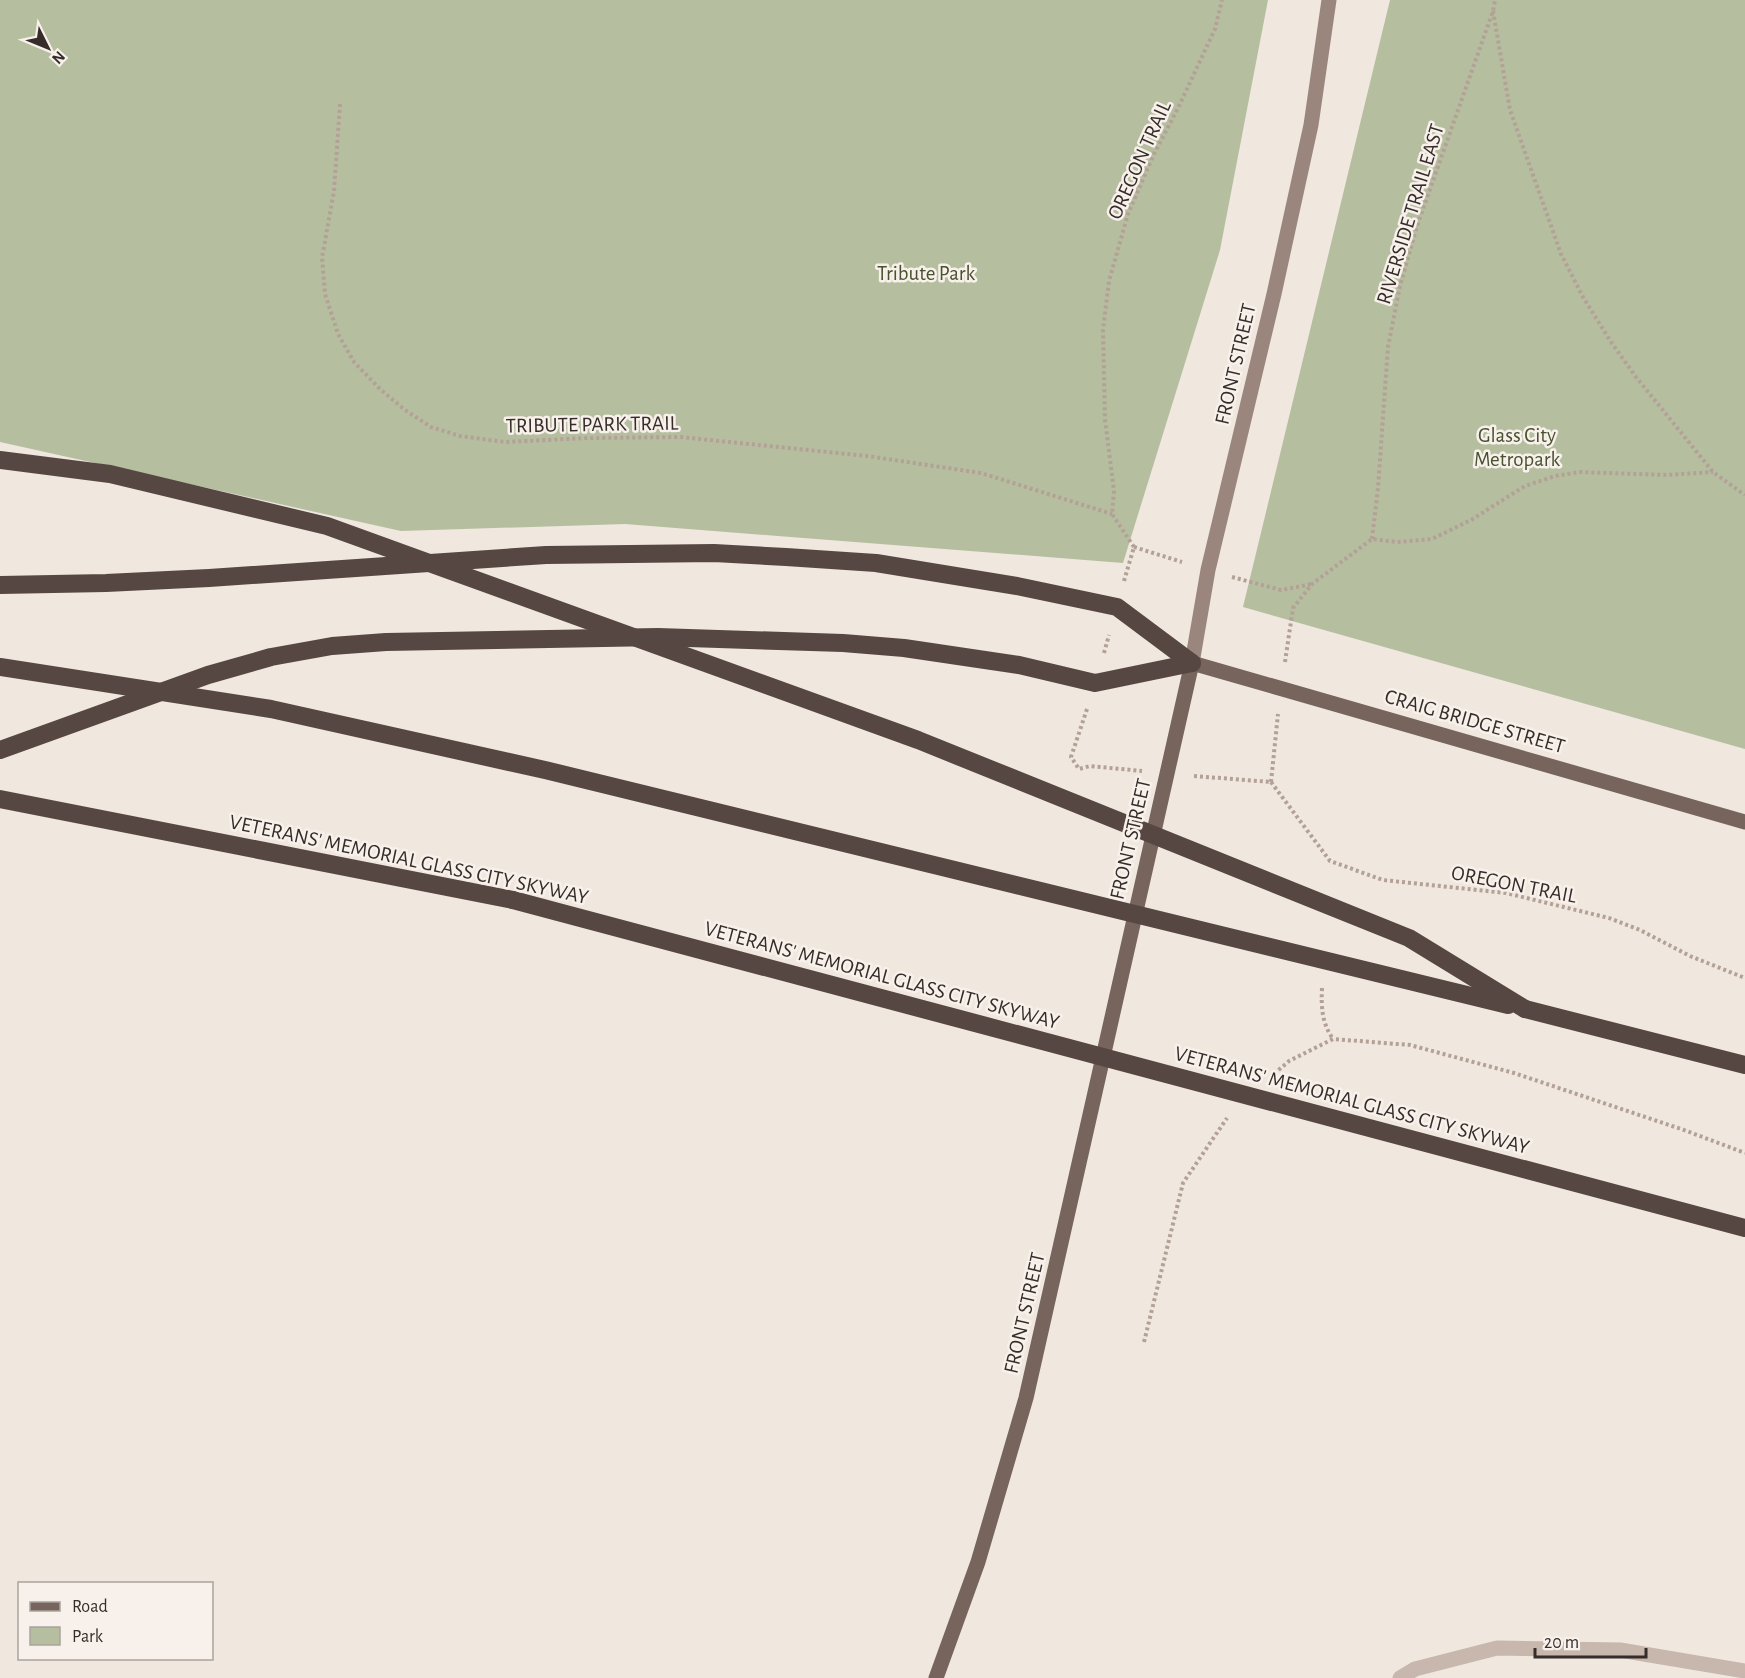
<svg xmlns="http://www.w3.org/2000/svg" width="1745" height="1678" viewBox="0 0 1745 1678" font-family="'Alegreya Sans',sans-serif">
	<rect width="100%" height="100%" fill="#f0e7df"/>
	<g fill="#b6bea0">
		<polygon points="0,0 1268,0 1220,250 1123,563 625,524 401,531 0,442"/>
		<polygon points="1390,0 1745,0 1745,749 1243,607"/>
	</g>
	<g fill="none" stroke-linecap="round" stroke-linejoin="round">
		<g stroke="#b3a196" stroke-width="4" stroke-dasharray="3 3" stroke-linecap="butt">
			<polyline points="1493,11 1510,110 1561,254 1583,297 1611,342 1636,377 1713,472 1745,495"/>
			<polyline points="340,104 334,191 322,258 325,294 338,334 354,362 380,389 405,410 431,427 460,436 505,442 588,438 680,437 867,456 981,473 1112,514"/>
			<polyline points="1372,539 1378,488 1388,347 1400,286 1417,226 1493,11 1495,0"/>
			<polyline points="1134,547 1112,514 1114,491 1105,420 1103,330 1109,281 1128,214 1153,156 1178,108 1215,29 1222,0"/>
			<polyline points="1134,547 1182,562"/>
			<polyline points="1232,577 1281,590 1312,584"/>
			<polyline points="1124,581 1134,547"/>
			<polyline points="1104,653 1109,635"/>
			<polyline points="1285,662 1293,608 1312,584 1372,539 1397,542 1432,539 1471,520 1525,486 1555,476 1579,472 1667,475 1713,472"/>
			<polyline points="1087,709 1071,757 1079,769 1090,766 1142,771"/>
			<polyline points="1194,776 1271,782"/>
			<polyline points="1271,782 1278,714"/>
			<polyline points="1271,782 1330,861 1383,880 1506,893 1609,918 1640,930 1690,956 1745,978"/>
			<path d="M1322,988c-1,20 0,35 11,51"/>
			<polyline points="1274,1074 1289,1061 1333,1039 1410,1045 1514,1073 1684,1130 1745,1153"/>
			<polyline points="1144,1342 1183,1183 1227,1118"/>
		</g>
		<polyline stroke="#c7b7ac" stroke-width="15" points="1400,1678 1415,1669 1497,1648 1620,1650 1745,1671"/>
		<polyline stroke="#9b867d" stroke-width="15" points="1192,663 1208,570 1274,294 1311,125 1329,0"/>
		<polyline stroke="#76645d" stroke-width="15" points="936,1678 978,1562 1026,1398 1192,663 1745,822"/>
		<g stroke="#564742" stroke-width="18">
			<polyline points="0,585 106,583 209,578 546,555 714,553 786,557 876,563 1017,586 1117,607 1192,663"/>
			<polyline points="0,750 208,675 271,657 332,646 386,642 658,637 843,643 904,648 1019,665 1095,683 1192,663"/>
			<polyline points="0,799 513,900"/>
			<polyline points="1525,1009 1745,1065"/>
		</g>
		<g stroke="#564742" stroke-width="18">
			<polyline points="0,460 110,474 327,526 918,740 1409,938 1525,1009"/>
			<polyline points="0,667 271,709 545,770 1508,1005"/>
			<polyline points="513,900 1745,1228"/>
		</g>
	</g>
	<g text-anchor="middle" stroke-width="5" stroke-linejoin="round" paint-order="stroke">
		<g font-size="21" fill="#362d2a" stroke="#f8f1eb">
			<text transform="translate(1139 160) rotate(-66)" y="7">OREGON TRAIL</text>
			<text transform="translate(1410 214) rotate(-73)" y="7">RIVERSIDE TRAIL EAST</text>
			<text transform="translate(1235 364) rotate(-77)" y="7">FRONT STREET</text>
			<text transform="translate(592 424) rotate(-1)" y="7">TRIBUTE PARK TRAIL</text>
			<text transform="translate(1475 721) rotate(16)" y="7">CRAIG BRIDGE STREET</text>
			<text transform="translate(1130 839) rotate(-77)" y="7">FRONT STREET</text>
			<text transform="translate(409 859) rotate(12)" y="7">VETERANS' MEMORIAL GLASS CITY SKYWAY</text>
			<text transform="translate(1514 884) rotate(11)" y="7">OREGON TRAIL</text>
			<text transform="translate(882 975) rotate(15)" y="7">VETERANS' MEMORIAL GLASS CITY SKYWAY</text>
			<text transform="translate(1352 1100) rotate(15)" y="7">VETERANS' MEMORIAL GLASS CITY SKYWAY</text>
			<text transform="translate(1024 1313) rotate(-77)" y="7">FRONT STREET</text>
		</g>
		<g font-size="21" fill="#485230" stroke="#f8f1eb">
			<text x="926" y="280">Tribute Park</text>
			<text x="1517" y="442">Glass City<tspan x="1517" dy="24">Metropark</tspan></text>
		</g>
	</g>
	<rect x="18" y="1582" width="195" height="78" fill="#f8f1eb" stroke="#aaa39e" stroke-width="1.5"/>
	<rect x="30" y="1602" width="30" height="9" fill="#76645d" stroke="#aaa39e" stroke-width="1.5"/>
	<text x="72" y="1612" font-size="18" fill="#362d2a">Road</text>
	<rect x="30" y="1627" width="30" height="18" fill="#b6bea0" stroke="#aaa39e" stroke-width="1.5"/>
	<text x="72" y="1642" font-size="18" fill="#362d2a">Park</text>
	<g transform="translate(48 48) rotate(133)" stroke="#f8f1eb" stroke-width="4.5" paint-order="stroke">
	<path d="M0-4.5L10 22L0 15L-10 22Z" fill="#362d2a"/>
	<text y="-9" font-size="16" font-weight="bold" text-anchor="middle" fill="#362d2a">N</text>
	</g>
	<path d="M1535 1648v9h111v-9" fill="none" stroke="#362d2a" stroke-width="3"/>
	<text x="1544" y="1648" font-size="18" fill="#362d2a" stroke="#f8f1eb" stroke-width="4.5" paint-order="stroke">20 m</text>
</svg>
